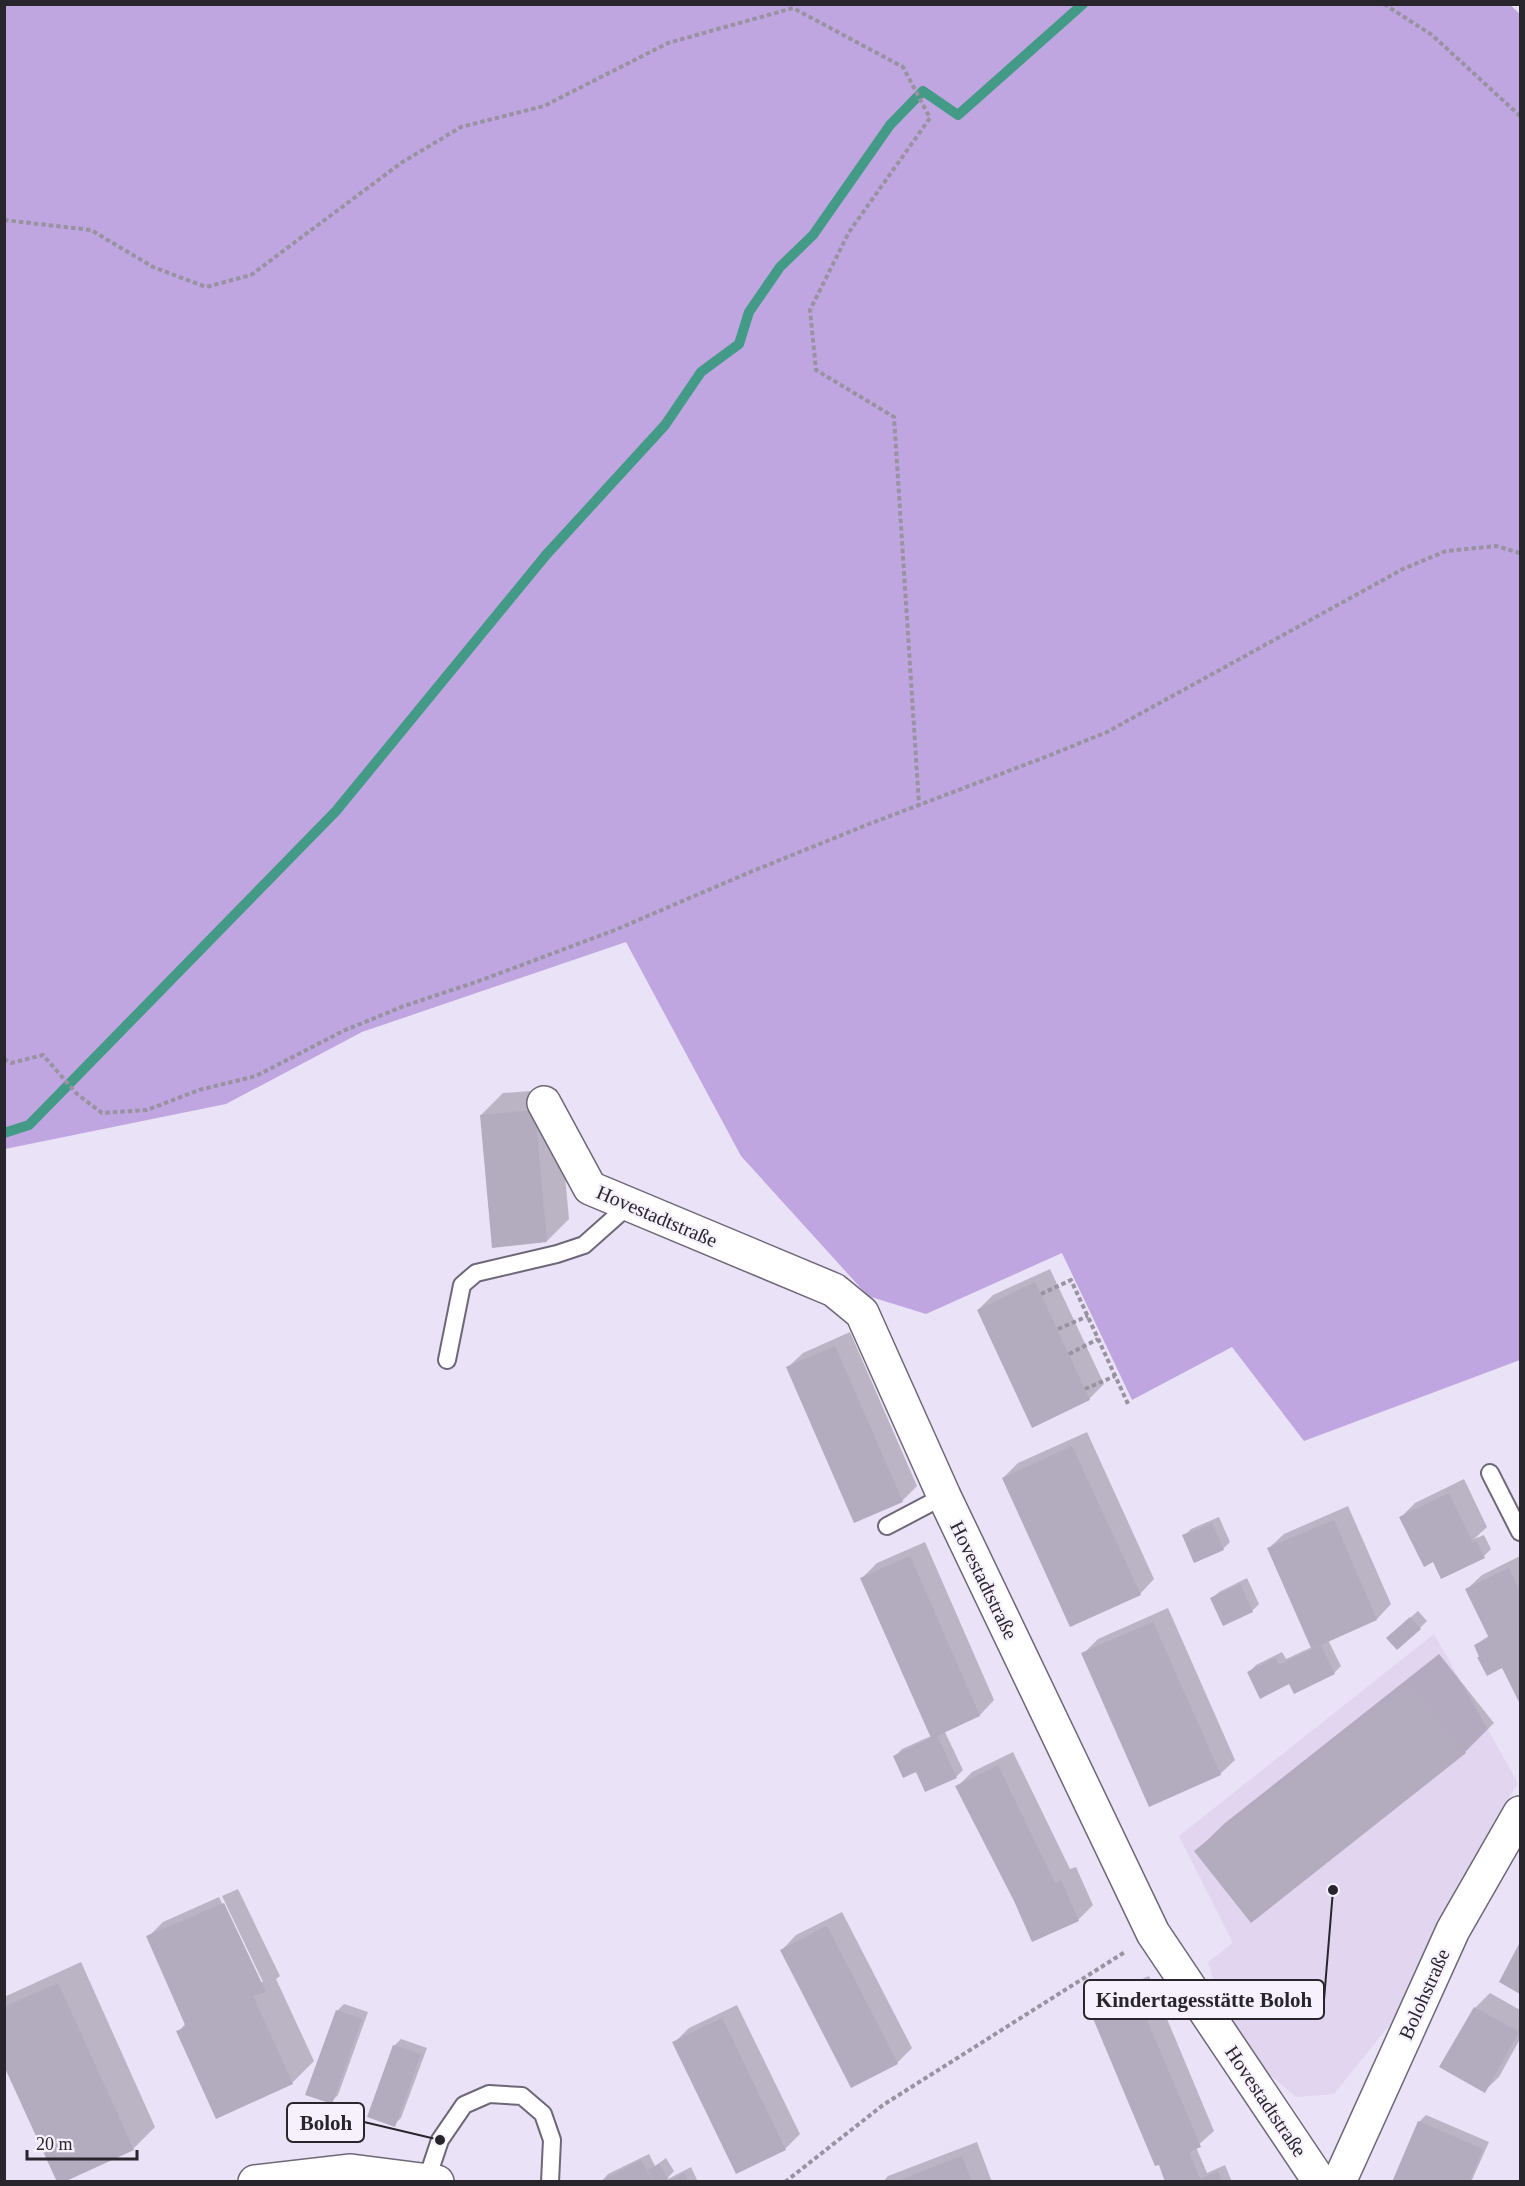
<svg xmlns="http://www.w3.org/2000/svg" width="1525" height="2186" viewBox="0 0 1525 2186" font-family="Georgia,serif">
	<rect width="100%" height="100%" fill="#eae2f6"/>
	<polygon fill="#e1d5f0" points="1434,1634 1518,1783 1497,1817 1396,2017 1334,2094 1296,2097 1257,2064 1224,2013 1208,1962 1233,1943 1179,1836"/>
	<polygon fill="#c0a6e0" points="1509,4 1520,14 1520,1360 1304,1441 1232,1347 1132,1400 1062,1253 926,1314 868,1296 741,1156 626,942 362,1032 226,1104 5,1149 5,5"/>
	<g fill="#0003">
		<polygon points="557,1089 569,1219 547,1241 481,1115 503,1093"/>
		<polygon points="1050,1269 1104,1384 1089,1399 978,1310 993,1295"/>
		<polygon points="850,1332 917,1486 902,1501 788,1367 803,1353"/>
		<polygon points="1087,1432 1154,1579 1140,1594 1003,1478 1018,1463"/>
		<polygon points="1464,1479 1487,1527 1474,1539 1484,1535 1491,1549 1484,1556 1434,1560 1401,1517 1415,1503"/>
		<polygon points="1348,1506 1391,1604 1377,1619 1328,1640 1341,1666 1334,1673 1289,1682 1249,1672 1256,1665 1282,1652 1286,1659 1312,1647 1269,1548 1284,1534"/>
		<polygon points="1219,1517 1230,1542 1223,1549 1184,1536 1191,1529"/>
		<polygon points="925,1542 994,1700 980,1715 944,1730 963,1770 956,1777 916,1770 895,1756 902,1749 931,1736 862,1578 877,1563"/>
		<polygon points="1520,1556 1520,1701 1503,1666 1475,1645 1490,1635 1467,1589 1482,1575"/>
		<polygon points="1247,1578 1259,1604 1252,1611 1212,1598 1219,1592"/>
		<polygon points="1168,1608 1235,1760 1220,1774 1083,1654 1098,1639"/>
		<polygon points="1418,1611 1427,1621 1420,1628 1395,1631"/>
		<polygon points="1439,1654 1494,1723 1465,1752 1252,1921 1196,1851 1225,1823"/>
		<polygon points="1013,1752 1070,1869 1076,1867 1093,1905 1078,1920 1015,1901 957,1787 972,1772"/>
		<polygon points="238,1889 280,1976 276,1979 314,2061 292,2083 178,2032 186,2023 148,1937 163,1922 219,1897 260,1982 263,1982 222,1896"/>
		<polygon points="842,1912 912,2048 897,2063 782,1950 796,1935"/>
		<polygon points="1520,1945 1520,1992 1501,1981"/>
		<polygon points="81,1962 155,2127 133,2149 4,2062 4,1997"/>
		<polygon points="1149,1976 1214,2131 1196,2147 1207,2173 1225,2165 1232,2182 1167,2182 1091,2009 1105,1995"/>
		<polygon points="1490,1993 1520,2010 1520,2039 1499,2077 1484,2091 1441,2067 1475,2008"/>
		<polygon points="344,2004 368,2012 338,2095 331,2102 337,2011"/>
		<polygon points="737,2005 800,2134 785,2149 674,2043 689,2028"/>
		<polygon points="401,2039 427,2048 401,2118 394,2125 394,2046"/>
		<polygon points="1426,2115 1489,2142 1471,2182 1393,2182 1419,2122"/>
		<polygon points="977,2142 992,2182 883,2182 888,2176"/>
		<polygon points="649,2154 655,2166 666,2158 674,2171 666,2180 691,2167 698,2182 601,2182 608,2174"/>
	</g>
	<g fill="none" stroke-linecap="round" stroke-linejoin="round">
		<polyline stroke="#439a86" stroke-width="10" points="4,1133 29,1125 336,811 546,555 665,425 701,372 739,344 749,312 780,267 813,235 890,125 923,91 958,115 1083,4"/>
	</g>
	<g fill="#b3abbe">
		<polygon points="535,1110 547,1242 492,1248 480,1115"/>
		<polygon points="1035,1282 1090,1400 1032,1428 977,1310"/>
		<polygon points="835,1346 903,1502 854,1523 786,1367"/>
		<polygon points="1072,1446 1141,1595 1070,1627 1002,1478"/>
		<polygon points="1449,1493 1473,1543 1476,1541 1485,1558 1441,1579 1433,1562 1424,1567 1399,1517"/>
		<polygon points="1334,1520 1377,1620 1321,1645 1335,1674 1294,1694 1289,1684 1260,1699 1247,1672 1275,1658 1279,1665 1318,1646 1311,1648 1267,1548"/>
		<polygon points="1212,1523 1224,1550 1194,1563 1182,1535"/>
		<polygon points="910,1556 980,1716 937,1736 957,1778 925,1792 916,1772 903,1778 893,1756 931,1738 860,1578"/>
		<polygon points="1509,1568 1520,1592 1520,1622 1518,1624 1520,1630 1520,1704 1502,1668 1487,1676 1477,1657 1479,1657 1474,1645 1489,1638 1465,1589"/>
		<polygon points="1240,1584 1253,1612 1223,1626 1210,1598"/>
		<polygon points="1410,1617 1421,1629 1397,1650 1386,1638"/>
		<polygon points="1153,1622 1221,1775 1149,1807 1081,1653"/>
		<polygon points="1410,1682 1466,1753 1251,1923 1194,1851"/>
		<polygon points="998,1765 1055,1883 1061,1880 1079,1921 1032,1942 1014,1901 955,1786"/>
		<polygon points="224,1903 266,1992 253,1996 293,2084 216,2119 176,2031 186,2027 146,1936"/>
		<polygon points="827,1926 898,2064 851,2088 780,1950"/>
		<polygon points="1520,1942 1520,1994 1499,1982"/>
		<polygon points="58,1983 134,2150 64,2182 57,2182 4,2066 4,2007"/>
		<polygon points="1134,1990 1201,2147 1189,2152 1200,2179 1218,2171 1222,2182 1165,2182 1159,2165 1155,2166 1089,2009"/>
		<polygon points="1474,2007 1519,2032 1485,2093 1439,2067"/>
		<polygon points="336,2010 362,2019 332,2104 305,2095"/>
		<polygon points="722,2018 786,2150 736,2174 672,2042"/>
		<polygon points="393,2045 421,2054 395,2127 367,2117"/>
		<polygon points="1418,2121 1483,2149 1469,2182 1392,2182"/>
		<polygon points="962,2156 972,2182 896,2182 930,2168"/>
		<polygon points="641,2160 653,2182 599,2182 614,2174"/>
		<polygon points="659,2164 668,2179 663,2182 654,2182 648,2170"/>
		<polygon points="684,2173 688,2182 667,2182"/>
	</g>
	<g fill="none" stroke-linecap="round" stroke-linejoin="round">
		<g stroke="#6e6778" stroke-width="20">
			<g id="lane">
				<polyline points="447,1360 462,1285 476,1273 557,1254 584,1245 629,1205"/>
				<polyline points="1490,1473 1520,1532"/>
				<polyline points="887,1526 944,1496"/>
				<polyline points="427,2179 440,2140 464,2105 489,2094 522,2096 543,2114 552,2140 550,2182"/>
			</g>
		</g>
		<g stroke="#6e6778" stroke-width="36">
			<g id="street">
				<polyline points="544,1103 590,1188 834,1290 862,1313 944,1496 1153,1933 1320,2182"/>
				<polyline points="255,2182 351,2171 437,2182"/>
				<polyline points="1339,2182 1453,1930 1520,1813"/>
			</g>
		</g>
		<g stroke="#9892a1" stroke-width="4" stroke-dasharray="4.5 3" stroke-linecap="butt">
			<polyline points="1384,4 1432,35 1520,116"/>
			<polyline points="4,220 91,230 153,267 206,287 251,275 401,163 461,127 544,106 668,43 793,8 903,67 930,118 849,232 810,310 816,370 894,417 919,805"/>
			<polyline points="4,1059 11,1063 43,1055 77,1094 102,1113 147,1110 199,1090 256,1076 343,1031 404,1006 479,981 615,930 748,873 869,824 1048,756 1107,732 1403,569 1446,551 1496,546 1520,553"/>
			<polyline points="1041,1294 1071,1280 1129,1406"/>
			<polyline points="1058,1329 1088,1316"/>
			<polyline points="1069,1354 1098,1339"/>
			<polyline points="1085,1389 1115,1376"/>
			<polyline points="785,2182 883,2105 1125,1952"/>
		</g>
		<use href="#lane" stroke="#fff" stroke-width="16"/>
		<use href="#street" stroke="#fff" stroke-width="33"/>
	</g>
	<g text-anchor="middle" stroke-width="4.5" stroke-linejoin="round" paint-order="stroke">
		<g font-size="20" fill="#28252c" stroke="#f6f1fd">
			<text transform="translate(657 1216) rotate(23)" y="7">Hovestadtstraße</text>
			<text transform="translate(984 1580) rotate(64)" y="7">Hovestadtstraße</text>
			<text transform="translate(1424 1994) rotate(-66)" y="7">Bolohstraße</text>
			<text transform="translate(1266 2101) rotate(56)" y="7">Hovestadtstraße</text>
		</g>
	</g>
	<path fill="none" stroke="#28252c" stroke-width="2" d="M1333 1890L1324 2000M440 2140L364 2122"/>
	<g fill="#28252c" stroke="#f6f1fd" stroke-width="2">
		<circle cx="1333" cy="1890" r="6"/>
		<circle cx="440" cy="2140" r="6"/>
	</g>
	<g fill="#f6f1fd" stroke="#28252c" stroke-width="2">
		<rect x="1084" y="1980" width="240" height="39" rx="6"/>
		<rect x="287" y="2103" width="77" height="39" rx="6"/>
	</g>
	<g font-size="21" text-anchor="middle" font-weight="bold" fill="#28252c">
		<text x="1204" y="2007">Kindertagesstätte Boloh</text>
		<text x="326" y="2130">Boloh</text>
	</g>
	<rect width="1525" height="2186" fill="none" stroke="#28252c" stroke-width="12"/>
	<path d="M27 2150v9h110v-9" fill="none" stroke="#28252c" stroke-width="3"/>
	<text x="36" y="2150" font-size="18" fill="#28252c" stroke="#f6f1fd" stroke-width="4.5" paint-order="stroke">20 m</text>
</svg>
